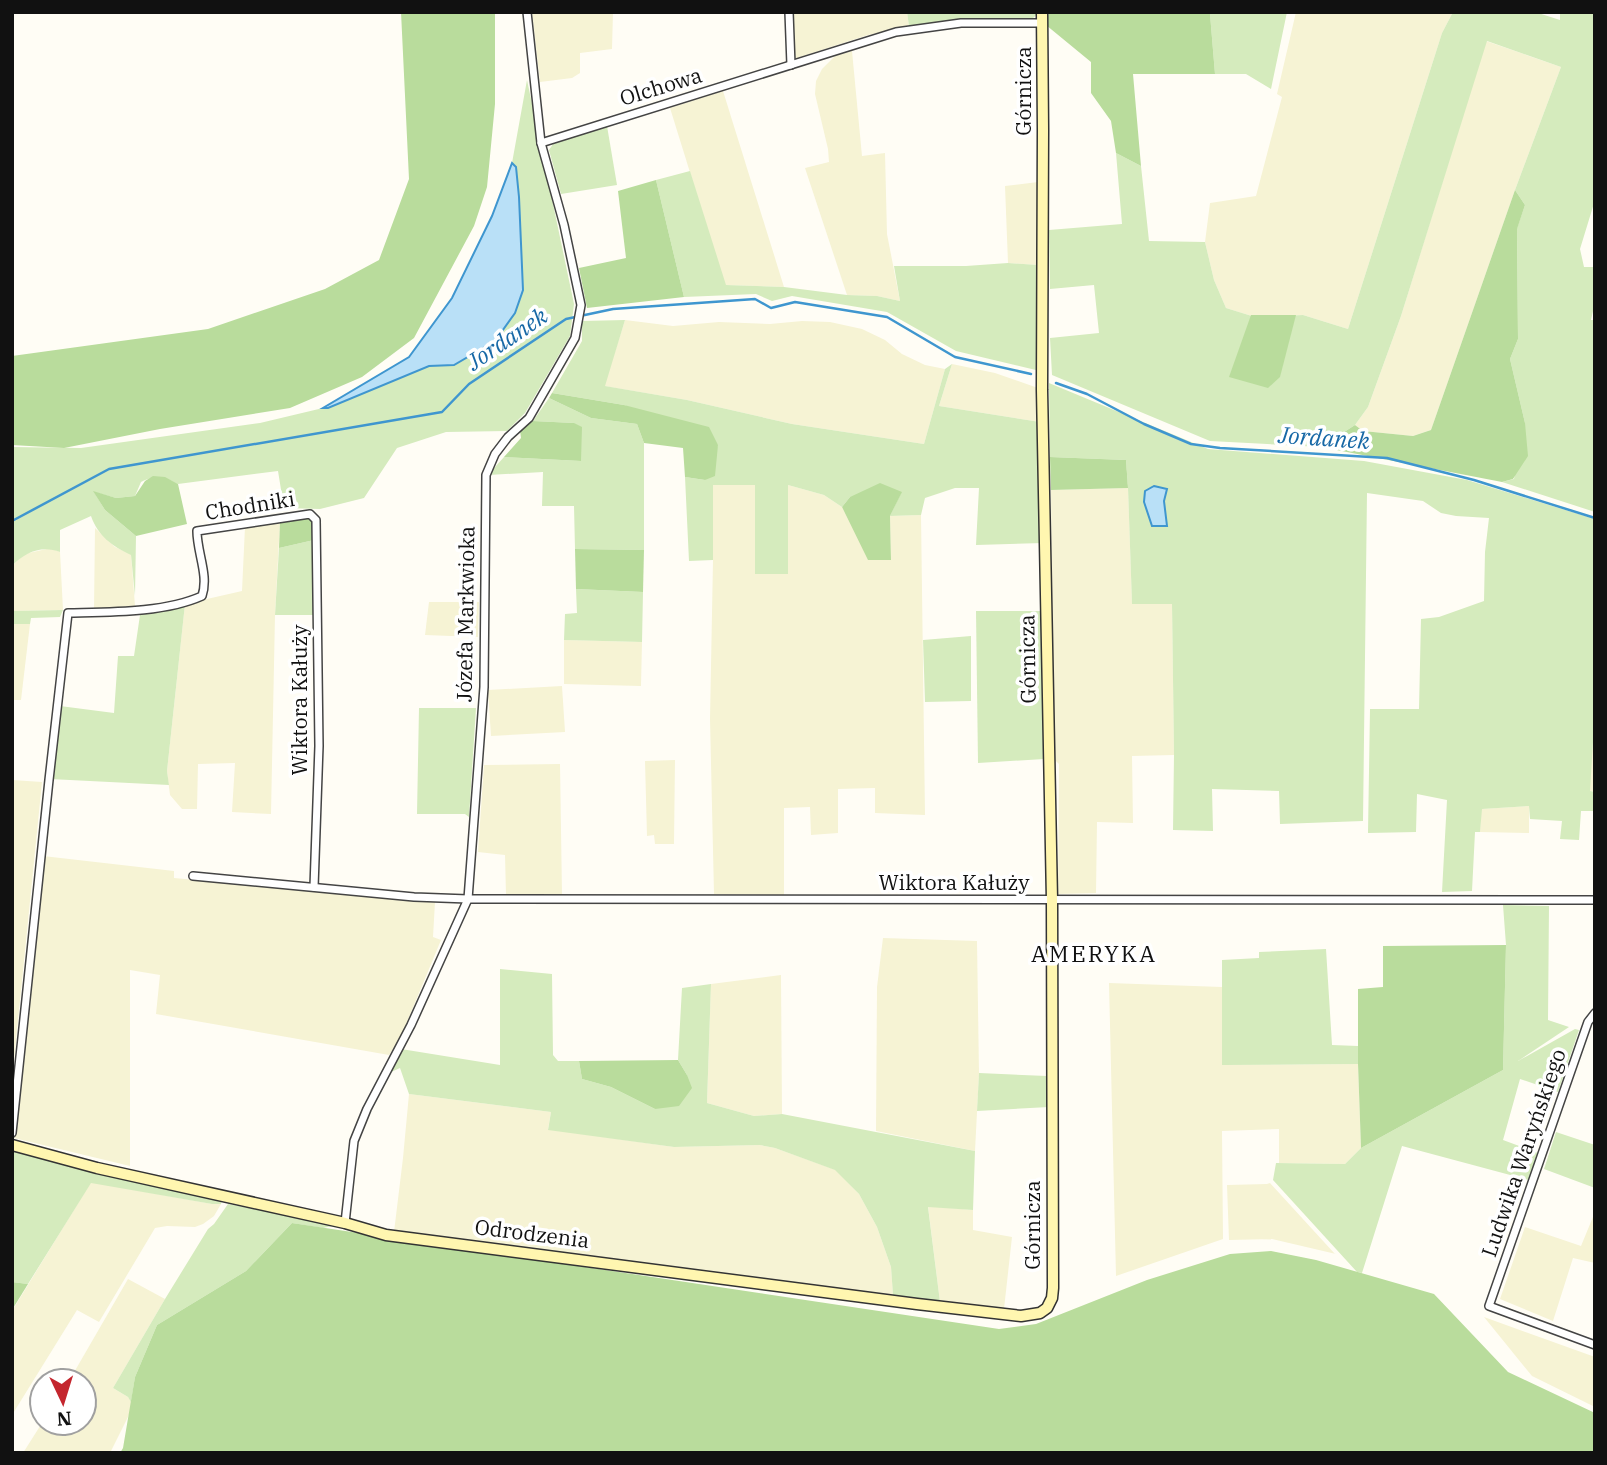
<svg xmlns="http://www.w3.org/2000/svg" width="1607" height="1465" viewBox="0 0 1607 1465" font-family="'IBM Plex Serif',serif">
	<rect width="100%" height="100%" fill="#fffdf5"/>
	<g fill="#f6f3d4">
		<polygon points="532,12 613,12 612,49 580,53 580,73 572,78 540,82"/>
		<polygon points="793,12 907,12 909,26 868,35 794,59"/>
		<polygon points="1296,12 1453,12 1442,33 1348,329 1303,315 1255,317 1226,308 1214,280 1205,242 1210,203 1256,196 1282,97 1277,94"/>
		<polygon points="1486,41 1561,67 1515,190 1431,430 1413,436 1363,431 1355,425 1368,407 1401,316"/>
		<polygon points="852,51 862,156 885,153 887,234 900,301 877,296 847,295 805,168 829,162 828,149 815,94 816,81 822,69 835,56"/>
		<polygon points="723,91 784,287 725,285 670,108"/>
		<polygon points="1038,182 1038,265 1008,263 1005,186"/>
		<polygon points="625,320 673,326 719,322 770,324 802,321 830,322 862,329 885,340 902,354 925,365 945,369 924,444 792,424 687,400 604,386"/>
		<polygon points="952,364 995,373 1038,388 1040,422 939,406"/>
		<polygon points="755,484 755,574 788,573 788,485 824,495 842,507 869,560 891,560 890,516 921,515 925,815 875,813 875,788 838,789 838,833 811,835 810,807 784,808 784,895 714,894 710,719 713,560 712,485"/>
		<polygon points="1128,488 1132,603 1172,603 1174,755 1132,756 1133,823 1097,822 1096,893 1058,894 1059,764 1053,758 1051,490"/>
		<polygon points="280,521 275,615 271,814 232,812 235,763 198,764 197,809 182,809 170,795 167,771 185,604 242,591 245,527"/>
		<polygon points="95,528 115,547 131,554 135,606 94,609"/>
		<polygon points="51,548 60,552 63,610 12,611 12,566 24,554"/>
		<polygon points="429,602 479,602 478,637 425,635"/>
		<polygon points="12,624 30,624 21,700 12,700"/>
		<polygon points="564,640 642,642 641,686 564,684"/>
		<polygon points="562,686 565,732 491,736 488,690"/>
		<polygon points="1595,710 1595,792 1589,791"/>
		<polygon points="675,760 674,844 655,844 654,835 647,836 645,761"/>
		<polygon points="560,764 562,895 506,895 505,855 478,852 484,765"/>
		<polygon points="12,780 42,782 12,1080"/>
		<polygon points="1529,806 1529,833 1480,832 1481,809"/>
		<polygon points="43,856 174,871 174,878 435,902 433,937 441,940 400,1039 389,1055 156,1014 160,975 130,970 130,1166 14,1138 27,1024"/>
		<polygon points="883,938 977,941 979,1073 975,1151 876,1131 877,987"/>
		<polygon points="781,975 782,1114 754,1116 707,1103 711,984"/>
		<polygon points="1109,983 1222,987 1222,1065 1358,1064 1361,1148 1345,1164 1279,1163 1279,1129 1222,1131 1223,1239 1116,1276"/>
		<polygon points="409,1094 551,1112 548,1129 674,1147 760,1145 775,1148 836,1170 859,1194 877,1227 891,1267 893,1295 394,1232 403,1158"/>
		<polygon points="91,1182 212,1204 221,1204 214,1216 203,1224 195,1227 167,1226 155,1228 99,1322 77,1310 12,1415 12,1311"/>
		<polygon points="1270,1183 1335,1254 1336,1254 1272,1239 1229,1240 1227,1185 1267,1184"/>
		<polygon points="928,1206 973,1210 973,1230 1012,1237 1004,1309 940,1302"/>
		<polygon points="1595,1212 1595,1263 1573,1258 1553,1321 1500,1299 1525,1227 1581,1246"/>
		<polygon points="128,1279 165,1299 113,1388 128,1397 134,1405 110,1453 23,1453 42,1423 84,1423 84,1381 69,1381"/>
		<polygon points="1484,1317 1595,1357 1595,1407 1532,1376"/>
	</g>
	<g fill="#d5ebbd">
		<polygon points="907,12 1038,12 1038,14 1033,18 1024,19 970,18 909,26"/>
		<polygon points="1208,12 1287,12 1271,89 1246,74 1215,74 1210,14"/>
		<polygon points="1453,12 1535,12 1560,20 1560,12 1595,12 1595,200 1580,249 1584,267 1595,267 1595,302 1591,320 1595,320 1595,512 1502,482 1514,479 1525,423 1510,359 1518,339 1517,228 1525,205 1515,190 1561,67 1487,41 1401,316 1368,407 1355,425 1321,447 1210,441 1052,375 1050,338 1099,333 1094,285 1050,289 1049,230 1122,224 1116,153 1141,166 1149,241 1205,242 1214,280 1226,308 1255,317 1303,315 1348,329 1442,33"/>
		<path d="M527,80l47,224 -4,32 -45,77 -18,18 -61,1 -49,16 -33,50 -44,11 -36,-1 -6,-37 -100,13c-16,-8 -21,-10 -37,-2l-6,14 -19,2 -22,-6 11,18 31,26 -1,60 -4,-41c-19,-9 -33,-19 -40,-39l-31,14v22c-18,-7 -35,0 -48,14v-119l69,1 179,-25 63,-15h5l101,-42 25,-1 62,-198 -4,-4z"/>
		<polygon points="607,126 617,185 561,194 549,150 553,144"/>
		<polygon points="690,171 726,285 784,287 847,295 877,296 900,301 894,266 966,266 1008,263 1038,265 1040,371 956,351 887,312 792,296 772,301 756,294 684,297 656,180"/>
		<polygon points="625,320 605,386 687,400 792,424 924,444 945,369 952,364 939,406 1040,422 1043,543 976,545 979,488 955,488 925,498 921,515 890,516 901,493 850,497 842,507 824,495 788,485 788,574 755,574 755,485 713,485 713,560 689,561 685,477 705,480 718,445 624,405 552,393 582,341 582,321"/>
		<polygon points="1049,383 1208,449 1364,461 1467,480 1595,519 1595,710 1590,791 1595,792 1595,811 1581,811 1579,840 1560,839 1562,821 1530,819 1529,806 1482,809 1480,832 1475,832 1472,891 1442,892 1447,800 1417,794 1416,832 1368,833 1370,709 1419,709 1421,619 1439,617 1484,601 1485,552 1489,518 1456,516 1441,513 1423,501 1367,493 1363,821 1280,824 1279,791 1212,789 1213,831 1173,830 1174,755 1172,604 1132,604 1128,488 1126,460 1050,457"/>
		<polygon points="549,398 591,418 637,424 644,443 644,550 575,549 574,506 542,506 543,472 488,475 504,457 581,461 574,423 533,421"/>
		<polygon points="314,540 315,615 275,615 279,548"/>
		<polygon points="576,589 643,592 642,642 564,640 565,614 577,613"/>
		<polygon points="185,604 167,771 169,785 50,779 60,706 114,713 118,656 134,656 140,615"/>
		<polygon points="63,610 60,617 31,618 30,624 12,624 12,611"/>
		<polygon points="976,611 1043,611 1044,759 978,763"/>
		<polygon points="971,636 971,701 925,702 923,640"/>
		<polygon points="419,708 476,708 469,817 465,814 417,814"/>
		<polygon points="1503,905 1549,906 1548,1020 1569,1027 1518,1061 1575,1029 1579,1030 1558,1092 1520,1079 1503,1140 1538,1153 1529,1180 1402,1146 1362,1273 1357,1272 1273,1180 1276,1163 1345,1164 1361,1148 1503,1070 1506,945"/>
		<polygon points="1326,949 1332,1045 1358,1046 1358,1064 1222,1065 1222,960 1259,958 1259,952"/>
		<polygon points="500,969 552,974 553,1055 558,1061 579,1061 582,1079 611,1087 655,1109 687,1075 678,1060 682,988 711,984 707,1103 754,1116 782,1114 975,1151 973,1210 928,1207 940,1302 893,1295 891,1267 877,1227 859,1194 835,1170 775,1148 760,1145 674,1147 548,1130 551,1112 409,1094 400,1068 389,1073 401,1049 500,1065"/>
		<polygon points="979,1073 1047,1076 1049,1107 977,1111"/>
		<polygon points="1556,1132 1595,1145 1595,1188 1544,1169"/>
		<polygon points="12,1151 222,1200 221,1204 212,1204 91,1183 28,1284 12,1282"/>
		<polygon points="228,1204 337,1225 323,1228 292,1223 246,1271 157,1325 135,1377 131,1402 128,1397 113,1388 165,1299 208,1229 214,1224"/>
	</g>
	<g fill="#b9dc9c">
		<polygon points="401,12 495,12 495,104 487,187 474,226 414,338 362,377 290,408 160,429 64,448 12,445 12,356 208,329 325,289 379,260 409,179"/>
		<polygon points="1049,12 1208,12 1210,14 1215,74 1133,74 1141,166 1116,153 1111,121 1091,93 1091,62 1046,25"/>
		<polygon points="656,180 684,297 587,308 579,268 626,258 618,191"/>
		<polygon points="1515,190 1525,205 1517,229 1518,339 1510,359 1525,423 1528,456 1513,479 1502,482 1321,447 1355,425 1363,431 1413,436 1431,430"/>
		<polygon points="1251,315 1296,315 1280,377 1268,388 1229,377"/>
		<polygon points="552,393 624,405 709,427 718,445 715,476 705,480 685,477 683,448 644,443 637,424 591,418 549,398"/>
		<polygon points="533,421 574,423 582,427 581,461 504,457 521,438 520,430"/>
		<polygon points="1050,457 1126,460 1128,488 1051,490"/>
		<polygon points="153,476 165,477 178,484 187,524 136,536 105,510 93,491 116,498 135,496 145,481"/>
		<polygon points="880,483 902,492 890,516 891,560 868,560 842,507 850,497"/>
		<polygon points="308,517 313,521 314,540 279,548 280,521"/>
		<polygon points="575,549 644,550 643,592 576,589"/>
		<polygon points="1506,945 1503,1070 1361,1148 1358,1064 1358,989 1383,987 1383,946"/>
		<polygon points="678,1060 687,1075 692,1088 679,1106 655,1109 611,1087 582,1079 579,1061"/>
		<polygon points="292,1223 999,1329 1036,1324 1147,1280 1230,1254 1271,1251 1316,1260 1434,1294 1508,1372 1595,1413 1595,1453 120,1453 123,1448 135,1377 157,1325 246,1271"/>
		<polygon points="12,1282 28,1284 12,1310"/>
	</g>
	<g fill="#b9e0f7" stroke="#3f96cf" stroke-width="2">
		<polygon points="512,163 516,167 519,197 523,290 515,313 495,341 454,365 429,366 328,408 323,408 409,357 452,298 492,216"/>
		<polygon points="1154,486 1167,489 1164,501 1167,526 1152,526 1144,502 1145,491"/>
	</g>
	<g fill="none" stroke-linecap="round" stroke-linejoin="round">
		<g stroke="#3f96cf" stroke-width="2.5">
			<polyline points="1056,383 1087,394 1144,424 1191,444 1220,448 1387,458 1474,480 1595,518"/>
			<polyline points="12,521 109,469 442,412 469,384 566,319 613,309 755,299 771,308 795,302 887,317 955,357 1031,374"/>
		</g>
		<g stroke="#444" stroke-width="10">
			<g id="street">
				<polyline points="789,12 791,65"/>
				<polyline points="541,143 896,32 961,23 1042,23"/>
				<polyline points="193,876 414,897 468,899 1595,900"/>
				<polyline points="1595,1013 1588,1022 1489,1306 1595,1345"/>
				<path d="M12,1133l37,-353 19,-167c42,-1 96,0 134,-17 7,-21 -5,-43 -5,-65l113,-17 6,6 3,226 -5,141"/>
				<polyline points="345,1223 354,1141 367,1109 411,1025 468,899 484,687 486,475 495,454 508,437 529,418 575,338 581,305 564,225 541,143 527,12"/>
			</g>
		</g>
		<g stroke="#333" stroke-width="13">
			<polyline id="secondary" points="12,1145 97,1168 345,1223 386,1235 917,1304 1021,1316 1040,1313 1047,1308 1052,1298 1053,1288 1052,900 1042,390 1043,130 1042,12"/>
		</g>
		<use href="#street" stroke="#fff" stroke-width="7"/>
		<use href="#secondary" stroke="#fff6b0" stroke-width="10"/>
	</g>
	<g text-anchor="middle" stroke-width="7" stroke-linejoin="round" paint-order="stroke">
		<g font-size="21" fill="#111" stroke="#fff">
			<text transform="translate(661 87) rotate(-17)" y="7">Olchowa</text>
			<text transform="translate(1024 91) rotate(-90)" y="7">Górnicza</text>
			<text transform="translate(250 506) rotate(-9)" y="7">Chodniki</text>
			<text transform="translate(466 614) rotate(-89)" y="7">Józefa Markwioka</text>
			<text transform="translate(1028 659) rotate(-91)" y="7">Górnicza</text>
			<text transform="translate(300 700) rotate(-90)" y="7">Wiktora Kałuży</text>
			<text x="954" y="890">Wiktora Kałuży</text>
			<text transform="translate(1524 1153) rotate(-71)" y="7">Ludwika Waryńskiego</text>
			<text transform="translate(1033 1225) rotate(-90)" y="7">Górnicza</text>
			<text transform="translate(532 1234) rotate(7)" y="7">Odrodzenia</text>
		</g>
		<g font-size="23" font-style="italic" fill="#1768a6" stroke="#fff">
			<text transform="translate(507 339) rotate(-34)" y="8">Jordanek</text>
			<text transform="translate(1324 438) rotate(4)" y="8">Jordanek</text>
		</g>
		<g font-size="23" letter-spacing="2" fill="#111" stroke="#fff">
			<text x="1094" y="962">AMERYKA</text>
		</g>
	</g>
	<rect width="1607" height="1465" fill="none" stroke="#111111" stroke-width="28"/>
	<g transform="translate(63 1402) rotate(176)"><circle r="33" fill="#ffffff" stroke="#a0a0a0" stroke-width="2"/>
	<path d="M0-5L12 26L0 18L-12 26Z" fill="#c4262e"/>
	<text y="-10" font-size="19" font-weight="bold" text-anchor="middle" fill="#111111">N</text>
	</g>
</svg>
